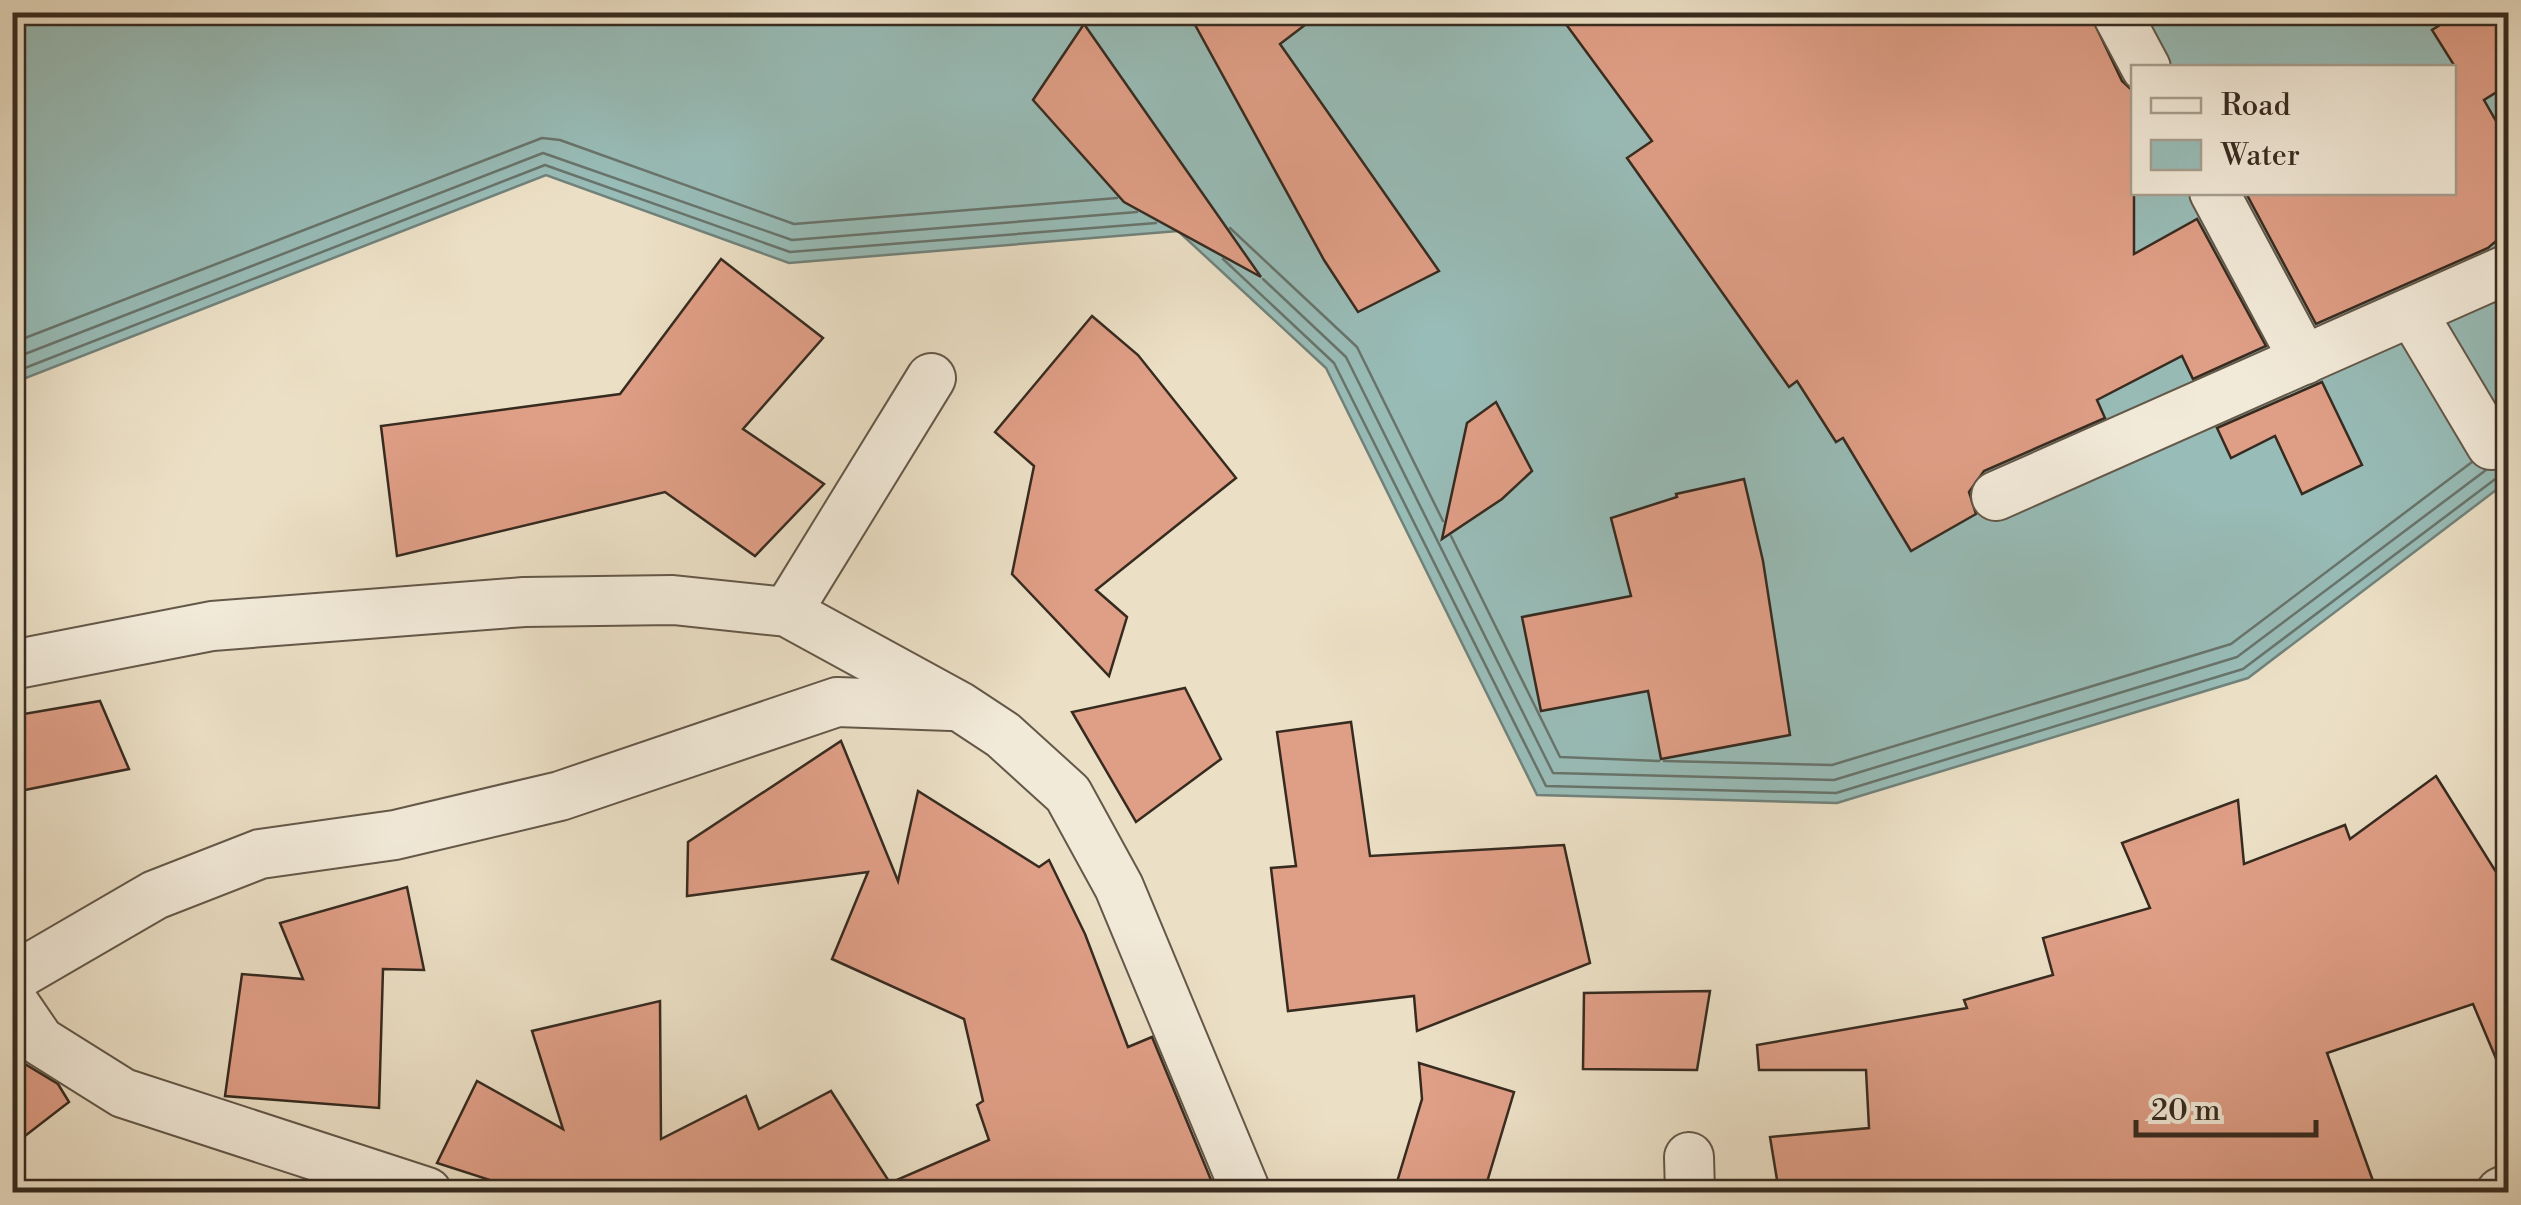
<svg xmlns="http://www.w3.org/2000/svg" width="2521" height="1205" viewBox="0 0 2521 1205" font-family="'Libre Bodoni',serif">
	<rect width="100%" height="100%" fill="#ebdfc5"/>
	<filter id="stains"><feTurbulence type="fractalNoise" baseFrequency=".002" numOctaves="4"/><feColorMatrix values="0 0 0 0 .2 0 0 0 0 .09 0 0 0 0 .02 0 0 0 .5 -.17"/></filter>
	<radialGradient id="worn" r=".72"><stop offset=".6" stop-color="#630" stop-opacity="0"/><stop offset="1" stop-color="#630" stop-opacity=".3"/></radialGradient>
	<path fill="#98bcb7" stroke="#71827b" stroke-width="2.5" fill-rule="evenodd" d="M13,13h2495v468l-260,197 -411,125 -300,-8 -211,-427 -148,-137 -389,32 -243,-88 -533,208zM2134,68h320v124h-320z"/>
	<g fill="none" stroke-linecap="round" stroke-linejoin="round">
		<g stroke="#68746c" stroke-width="2.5">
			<polyline points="1230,228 1357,347 1443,521"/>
			<polyline points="1223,259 1334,363 1546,786 1836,793 2243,669 2498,477 2508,474"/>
			<polyline points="1263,279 1346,357 1553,773 1834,780 2237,657 2486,470"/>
			<polyline points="12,343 542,138 560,140 794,224 1117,198"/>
			<polyline points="12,359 543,153 792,240 1137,212"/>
			<polyline points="12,373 545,165 790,252 1156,223"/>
			<polyline points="1451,536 1560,757 1659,761"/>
			<polyline points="1664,761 1832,765 2231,644 2472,462"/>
		</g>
	</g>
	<g fill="#df9e86" stroke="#372b20" stroke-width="2.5">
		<polygon points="1188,12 1322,12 1280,44 1439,271 1358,312 1324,260"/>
		<polygon points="1557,12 2089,12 2122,81 2134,92 2134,254 2197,219 2266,346 2193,379 2182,356 2097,400 2105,418 1984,471 1969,492 1976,514 1911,551 1843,438 1836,442 1797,381 1789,387 1627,158 1652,141"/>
		<polygon points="2461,12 2508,12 2508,85 2484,100 2508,142 2508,231 2488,248 2316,324 2246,193 2454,192 2454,65 2432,30"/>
		<polygon points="1084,24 1261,277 1124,202 1033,100"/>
		<polygon points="721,259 823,338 743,429 824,484 755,556 665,492 397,556 381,426 620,394"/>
		<polygon points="1092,316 1138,355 1236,478 1096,590 1127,617 1109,676 1012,574 1034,466 995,432"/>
		<polygon points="2322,382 2362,465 2302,494 2275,436 2231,458 2217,428"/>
		<polygon points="1496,402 1532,471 1502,499 1442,539 1467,423"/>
		<polygon points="1744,479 1763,561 1790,735 1661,759 1648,691 1541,711 1522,617 1631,596 1611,518 1677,497 1676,494"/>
		<polygon points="1185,688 1221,759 1136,822 1072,712"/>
		<polygon points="100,701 129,769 25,790 12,738 12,716"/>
		<polygon points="1351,722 1370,856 1564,845 1590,963 1417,1031 1414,996 1288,1011 1271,868 1296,866 1277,732"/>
		<polygon points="841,741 898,881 918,791 1039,867 1049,860 1085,934 1128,1047 1152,1037 1216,1192 527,1192 437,1163 477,1081 563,1129 532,1031 660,1001 661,1139 746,1096 759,1129 831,1091 890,1183 989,1140 977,1105 983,1101 964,1019 832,959 868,872 687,896 688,842"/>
		<polygon points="2436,776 2508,891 2508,1087 2473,1004 2327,1053 2377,1192 1779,1192 1770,1137 1869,1128 1866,1070 1759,1070 1757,1045 1967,1008 1964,1000 2053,975 2043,938 2150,908 2122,843 2238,800 2244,864 2345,825 2350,839"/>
		<polygon points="407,887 424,970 383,969 379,1108 225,1096 242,974 303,979 280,923"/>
		<polygon points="1710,991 1697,1070 1583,1069 1584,993"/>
		<polygon points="12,1050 25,1064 58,1084 69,1102 12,1146"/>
		<polygon points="1419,1063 1514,1092 1484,1192 1394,1192 1422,1099"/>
	</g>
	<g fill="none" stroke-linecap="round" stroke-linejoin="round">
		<g stroke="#645849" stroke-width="52">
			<g id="minor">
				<polyline points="2116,12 2146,68"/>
				<polyline points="2214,192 2304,360"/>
				<polyline points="2413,314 2491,445"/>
				<polyline points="1996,496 2508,269"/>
				<polyline points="787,612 931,378"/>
				<polyline points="12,665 212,626 524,602 673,600 787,612 959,706 1003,735 1068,794 1119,887 1246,1192"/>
				<polyline points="12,978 155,895 260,854 395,835 560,796 837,702 951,706"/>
				<polyline points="12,1000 40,1041 123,1093 427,1192"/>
				<polyline points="1689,1157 1690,1192"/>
				<polyline points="2501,1192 2508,1189"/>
			</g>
		</g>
		<use href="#minor" stroke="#f2ead9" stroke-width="48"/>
	</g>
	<rect width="2521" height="1205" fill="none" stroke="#ebdfc5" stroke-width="50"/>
	<rect x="15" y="15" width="2491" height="1175" fill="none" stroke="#372b20" stroke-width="5"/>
	<rect x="25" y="25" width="2471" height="1155" fill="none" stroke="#372b20" stroke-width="2.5"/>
	<rect x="2131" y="65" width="325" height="130" fill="#f2ead9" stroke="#a79e8f" stroke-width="2.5"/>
	<rect x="2151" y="98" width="50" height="15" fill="#f2ead9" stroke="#a79e8f" stroke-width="2.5"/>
	<text x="2221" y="115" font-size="30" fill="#372b20">Road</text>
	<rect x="2151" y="140" width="50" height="30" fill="#98bcb7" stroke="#a79e8f" stroke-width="2.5"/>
	<text x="2221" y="165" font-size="30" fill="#372b20">Water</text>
	<path d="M2136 1120v15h180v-15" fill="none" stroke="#372b20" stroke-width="5"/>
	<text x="2151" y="1120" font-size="30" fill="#372b20" stroke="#f2ead9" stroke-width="8" paint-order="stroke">20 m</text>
	<rect width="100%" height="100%" filter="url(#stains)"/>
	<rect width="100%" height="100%" fill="url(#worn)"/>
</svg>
